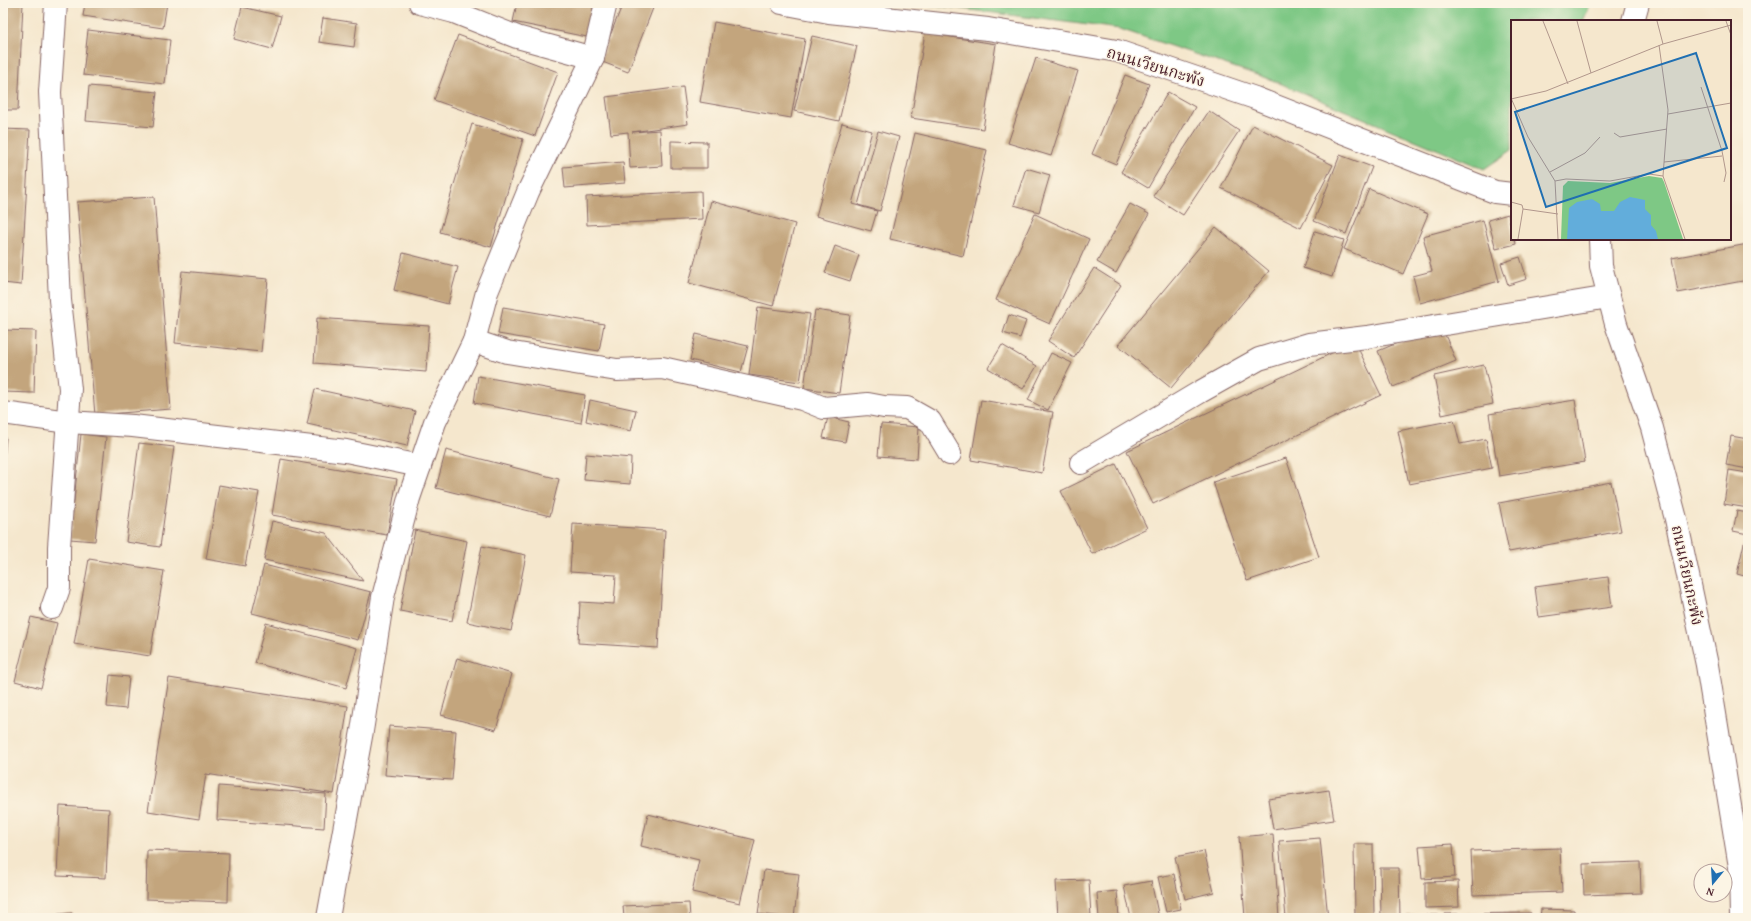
<svg xmlns="http://www.w3.org/2000/svg" width="1751" height="921" viewBox="0 0 1751 921" font-family="'Gentium Book Plus','Noto Serif Thai',serif">
	<rect width="100%" height="100%" fill="#fcf5e5"/>
	<filter id="ink" filterUnits="userSpaceOnUse"><feTurbulence type="fractalNoise" baseFrequency=".025" numOctaves="2"/><feDisplacementMap in="SourceGraphic" scale="8" xChannelSelector="R" yChannelSelector="G"/><feConvolveMatrix kernelMatrix="1 2 1 2 8 2 1 2 1" color-interpolation-filters="sRGB"/></filter>
	<filter id="wash" filterUnits="userSpaceOnUse"><feTurbulence type="fractalNoise" baseFrequency=".012" numOctaves="4" result="noise"/><feDisplacementMap in="SourceGraphic" scale="16" xChannelSelector="R" yChannelSelector="G"/><feGaussianBlur stdDeviation="0.9" result="paint"/><feColorMatrix in="noise" values="0 0 0 0 0 0 0 0 0 0 0 0 0 0 0 0 0 1.4 0 .05"/><feComposite in="paint" operator="in"/></filter>
	<g filter="url(#wash)">
		<rect width="100%" height="100%" fill="#f5e7cd"/>
		<polygon fill="#7ec885" stroke="#647458" points="915,3 1591,3 1583,21 1512,21 1512,150 1484,169 1272,80 1120,29"/>
		<g id="blocks">
			<g fill="#c3a57d">
				<polygon points="3,3 23,3 18,110 3,110"/>
				<polygon points="85,3 167,3 163,28 83,16"/>
				<polygon points="517,3 594,3 587,37 513,22"/>
				<polygon points="623,3 655,3 628,72 600,61"/>
				<polygon points="242,7 281,16 272,49 234,39"/>
				<polygon points="323,18 357,23 354,47 319,42"/>
				<polygon points="714,22 805,39 791,118 700,102"/>
				<polygon points="88,30 170,40 165,84 83,75"/>
				<polygon points="925,33 996,44 983,129 911,118"/>
				<polygon points="458,35 558,72 535,136 434,100"/>
				<polygon points="812,36 857,46 839,121 794,111"/>
				<polygon points="1036,58 1078,71 1051,156 1008,143"/>
				<polygon points="1125,75 1149,84 1116,164 1092,154"/>
				<polygon points="89,86 157,92 153,127 86,121"/>
				<polygon points="683,87 688,124 632,132 660,130 662,166 630,168 628,132 611,134 606,97"/>
				<polygon points="1168,92 1195,107 1148,188 1121,172"/>
				<polygon points="1209,111 1239,131 1183,215 1153,196"/>
				<polygon points="842,123 872,131 852,204 877,211 871,231 816,216"/>
				<polygon points="472,124 523,139 491,247 440,232"/>
				<polygon points="1253,125 1333,165 1301,228 1221,188"/>
				<polygon points="3,129 30,130 21,285 3,283"/>
				<polygon points="878,131 899,137 880,211 858,205"/>
				<polygon points="915,133 987,150 963,256 890,239"/>
				<polygon points="671,141 707,142 707,168 671,168"/>
				<polygon points="1340,155 1372,167 1346,234 1314,221"/>
				<polygon points="623,162 625,183 565,188 563,167"/>
				<polygon points="1026,168 1050,175 1039,212 1014,205"/>
				<polygon points="1369,189 1428,214 1403,274 1344,249"/>
				<polygon points="701,191 702,219 587,225 586,197"/>
				<polygon points="154,197 171,409 95,415 77,202"/>
				<polygon points="711,201 795,224 773,306 689,283"/>
				<polygon points="1130,204 1149,214 1116,273 1097,262"/>
				<polygon points="1035,214 1089,239 1050,324 996,300"/>
				<polygon points="1508,214 1512,230 1512,239 1515,239 1516,244 1496,249 1488,220"/>
				<polygon points="1483,220 1499,281 1420,303 1413,276 1432,271 1423,236"/>
				<polygon points="1216,227 1269,271 1171,388 1118,345"/>
				<polygon points="1315,231 1344,240 1332,277 1303,268"/>
				<polygon points="1748,244 1748,280 1678,293 1672,258"/>
				<polygon points="835,246 859,255 850,281 825,273"/>
				<polygon points="403,253 458,267 448,304 394,290"/>
				<polygon points="1520,257 1527,279 1508,285 1501,263"/>
				<polygon points="1094,268 1121,285 1074,358 1048,341"/>
				<polygon points="182,271 268,279 261,352 175,343"/>
				<polygon points="503,307 604,324 599,351 498,334"/>
				<polygon points="758,307 810,314 800,382 749,375"/>
				<polygon points="815,310 850,315 839,393 804,388"/>
				<polygon points="1009,315 1026,321 1020,338 1003,333"/>
				<polygon points="317,318 429,326 426,372 314,363"/>
				<polygon points="1441,325 1456,361 1393,387 1378,351"/>
				<polygon points="3,330 36,331 34,393 3,392"/>
				<polygon points="696,334 748,346 741,372 690,360"/>
				<polygon points="1355,342 1381,395 1153,504 1127,451"/>
				<polygon points="1002,345 1037,366 1023,389 988,368"/>
				<polygon points="1051,353 1072,363 1048,410 1028,400"/>
				<polygon points="1484,365 1493,404 1442,415 1434,376"/>
				<polygon points="478,376 585,395 581,423 474,403"/>
				<polygon points="315,389 415,411 407,446 307,424"/>
				<polygon points="590,400 636,410 631,431 586,421"/>
				<polygon points="981,400 1053,412 1042,473 971,460"/>
				<polygon points="1575,400 1585,462 1499,476 1489,414"/>
				<polygon points="828,417 849,422 845,442 823,438"/>
				<polygon points="1454,420 1460,444 1486,439 1492,468 1409,484 1398,431"/>
				<polygon points="881,424 919,427 917,459 878,456"/>
				<polygon points="81,434 106,437 95,541 70,539"/>
				<polygon points="1731,436 1748,439 1748,469 1726,465"/>
				<polygon points="3,438 6,438 4,460 3,460"/>
				<polygon points="139,443 174,447 160,547 126,542"/>
				<polygon points="446,450 559,479 550,516 436,488"/>
				<polygon points="586,454 631,458 630,484 584,480"/>
				<polygon points="1286,458 1319,557 1247,581 1213,482"/>
				<polygon points="281,459 397,479 387,535 272,515"/>
				<polygon points="1116,464 1147,528 1092,554 1061,491"/>
				<polygon points="1729,470 1748,473 1748,508 1724,504"/>
				<polygon points="1611,482 1621,531 1509,552 1499,503"/>
				<polygon points="219,485 259,492 245,566 206,559"/>
				<polygon points="1737,511 1748,513 1748,534 1733,531"/>
				<polygon points="272,521 326,533 363,581 264,560"/>
				<polygon points="573,524 665,530 658,648 578,643 580,602 614,604 616,575 570,572"/>
				<polygon points="415,530 467,541 452,621 400,611"/>
				<polygon points="1744,543 1748,544 1748,577 1737,574"/>
				<polygon points="482,546 526,555 511,631 467,622"/>
				<polygon points="89,559 164,571 150,656 74,644"/>
				<polygon points="264,565 371,592 358,640 252,613"/>
				<polygon points="1608,577 1612,607 1539,617 1535,587"/>
				<polygon points="31,617 57,623 41,688 15,681"/>
				<polygon points="266,623 357,648 346,688 255,663"/>
				<polygon points="457,658 512,674 496,730 441,715"/>
				<polygon points="110,675 129,677 126,709 107,707"/>
				<polygon points="169,678 348,706 334,794 206,774 199,819 148,811"/>
				<polygon points="389,726 456,731 452,780 385,775"/>
				<polygon points="219,786 326,794 324,828 217,820"/>
				<polygon points="1329,790 1334,820 1273,829 1268,799"/>
				<polygon points="60,806 109,809 106,878 57,876"/>
				<polygon points="648,814 755,840 740,903 692,892 699,860 641,846"/>
				<polygon points="1273,834 1279,918 1245,918 1239,837"/>
				<polygon points="1320,838 1328,918 1286,918 1279,841"/>
				<polygon points="1354,844 1373,844 1374,918 1355,918"/>
				<polygon points="1453,844 1455,877 1422,879 1419,846"/>
				<polygon points="1560,848 1562,892 1473,895 1471,851"/>
				<polygon points="147,850 229,853 228,902 146,899"/>
				<polygon points="1204,851 1214,892 1185,899 1175,857"/>
				<polygon points="1640,862 1641,893 1584,895 1583,864"/>
				<polygon points="1380,868 1399,868 1400,918 1381,918"/>
				<polygon points="764,870 799,874 794,918 758,914"/>
				<polygon points="1174,874 1181,909 1166,912 1158,877"/>
				<polygon points="1089,880 1091,918 1058,918 1056,881"/>
				<polygon points="1151,881 1159,918 1131,918 1124,886"/>
				<polygon points="1458,881 1459,907 1425,908 1425,882"/>
				<polygon points="1117,891 1119,918 1099,918 1097,893"/>
				<polygon points="689,903 690,918 624,918 623,906"/>
				<polygon points="1541,909 1574,910 1574,918 1540,918"/>
				<polygon points="72,913 73,918 24,918 24,917"/>
				<polygon points="1531,913 1531,918 1445,918 1445,914"/>
				<rect x="1407" y="915" width="31" height="3"/>
				<polygon points="1619,915 1650,917 1650,918 1619,918"/>
			</g>
		</g>
	</g>
	<g filter="url(#ink)">
		<use href="#blocks" fill-opacity="0" stroke="#866564" stroke-width="1"/>
		<g fill="none" stroke-linecap="round" stroke-linejoin="round">
			<g stroke="#866564" stroke-width="24">
				<g id="street">
					<polyline points="420,3 454,12 517,37 593,58"/>
					<polyline points="782,3 829,12 988,29 1117,51 1255,98 1495,192 1512,194"/>
					<polyline points="1633,21 1638,3"/>
					<polyline points="1600,239 1601,266 1616,324 1652,428 1676,519 1707,665 1740,867 1741,918"/>
					<polyline points="474,341 507,352 617,370 662,368 802,399 824,408 868,404 884,407 907,408 930,421 950,454"/>
					<polyline points="3,413 68,422 133,426 346,451 420,466"/>
					<polyline points="1081,463 1200,392 1259,359 1309,344 1367,337 1609,297"/>
					<polyline points="52,608 59,588 59,547 70,389 60,300 50,92 56,3"/>
					<polyline points="328,918 362,731 383,597 409,498 435,422 474,341 487,292 528,192 593,58 606,3"/>
				</g>
			</g>
			<use href="#street" stroke="#fff" stroke-width="22"/>
		</g>
	</g>
	<g text-anchor="middle" stroke-width="3" stroke-linejoin="round" paint-order="stroke">
		<g font-size="16" fill="#4a1f2b" stroke="#fcf5e5">
			<text transform="translate(1156 66) rotate(17)" y="6">ถนนเวียนกะพัง</text>
			<text transform="translate(1688 575) rotate(78)" y="6">ถนนเวียนกะพัง</text>
		</g>
	</g>
	<g transform="translate(1511 20)">
		<rect width="220" height="220" fill="#f5e7cd"/>
		<path d="M138,156l13,2 2,4 19,57h-122l2,-53 5,-5 42,2z" fill="#7ec885"/>
		<path d="M119,177l15,3v9l6,6v10l5,6 2,8h-91l2,-31 8,-6 15,-3 8,5 1,7h13l6,-9z" fill="#62addb"/>
		<path fill="none" stroke="#b1978c" stroke-width="1" d="M32,1l25,63M66,1l14,52M146,1l6,23M215,1l5,14M148,25l9,65 -5,66M190,67l21,64 4,22 -2,9M0,78l17,39 27,44 3,58M0,79l35,-8 117,-47 68,-19M157,94l63,-11M103,113l6,4 47,-8M153,142l58,-6M39,152l35,-19 15,-16M44,161l11,-2 44,2 39,-7 14,2 22,63M0,182l11,3 1,4M7,219l5,-30 35,5"/>
		<path fill="#1f6fb2" fill-opacity="0.15" stroke="#1f6fb2" stroke-width="2" d="M185,33l31,95 -181,59 -31,-95z"/>
		<rect width="220" height="220" fill="none" stroke="#4a1f2b" stroke-width="2"/>
	</g>
	<rect width="1751" height="921" fill="none" stroke="#fcf5e5" stroke-width="16"/>
	<g transform="translate(1713 883) rotate(198)"><circle r="19" fill="#fcf5e5" stroke="#b59f9b"/>
	<path d="M0-3L7 15L0 10L-7 15Z" fill="#1f6fb2"/>
	<text y="-6" font-size="11" font-weight="bold" text-anchor="middle" fill="#4a1f2b">N</text>
	</g>
</svg>
